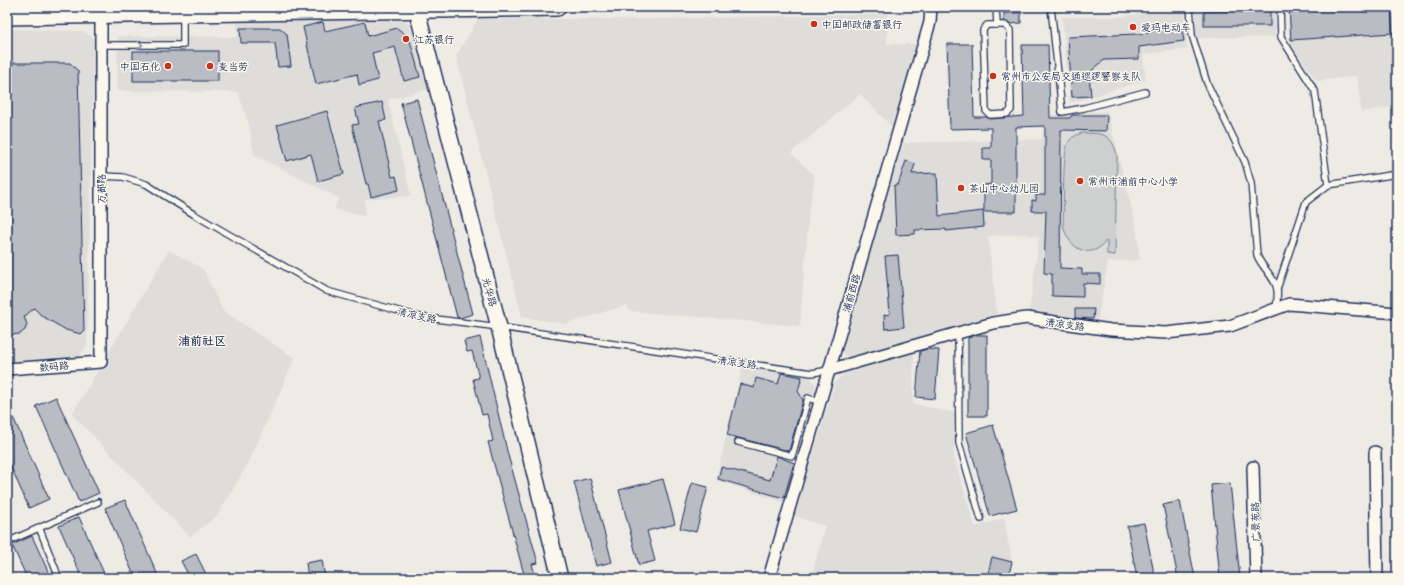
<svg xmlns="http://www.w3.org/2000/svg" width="1404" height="585" viewBox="0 0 1404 585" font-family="Mali,'LXGW WenKai TC',sans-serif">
	<rect width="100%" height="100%" fill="#eeebe4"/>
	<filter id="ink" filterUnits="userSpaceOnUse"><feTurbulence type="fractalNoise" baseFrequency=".025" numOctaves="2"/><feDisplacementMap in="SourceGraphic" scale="8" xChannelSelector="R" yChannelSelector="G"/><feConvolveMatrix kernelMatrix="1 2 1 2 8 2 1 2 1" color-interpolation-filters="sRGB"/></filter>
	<g filter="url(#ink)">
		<g fill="#deddda">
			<polygon points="1196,7 1275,7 1275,37 1196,38"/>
			<polygon points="1288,7 1397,7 1397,106 1361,112 1357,76 1317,81 1291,46"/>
			<polygon points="1183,8 1187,49 1143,54 1146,80 1070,103 1062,17 1117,17"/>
			<polygon points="887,14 887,44 917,44 893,128 860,94 791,153 815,176 809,210 800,326 629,311 627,305 565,324 522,317 456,56 478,19 648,19"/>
			<polygon points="401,20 410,25 428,89 388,100 411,196 365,199 365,216 334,209 339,198 254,155 249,125 238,92 117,91 118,36 238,37 237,22"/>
			<polygon points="7,29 82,31 94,38 87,345 78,358 7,364"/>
			<polygon points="1107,111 1136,224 1140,260 1108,262 1097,323 1029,313 1039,237 1024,234 988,236 997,314 850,358 842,353 869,251 904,143 1042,139 1045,116"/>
			<polygon points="169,250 203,269 223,311 295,358 249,462 217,516 190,537 72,414"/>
			<polygon points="914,350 913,404 956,413 957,433 953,454 975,527 1004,518 1012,562 1008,578 811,578 825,526 794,516 835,382 844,374"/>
			<polygon points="743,365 810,376 818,389 786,503 716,480"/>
			<polygon points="1263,573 1373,574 1373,578 1263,578"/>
		</g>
		<path fill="#cecfcf" stroke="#747f96" d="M1082,133c21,0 30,1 35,22l-2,100 -8,-1v-14c-16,22 -39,9 -44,-15 1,-16 -1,-70 5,-82 3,-6 8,-8 14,-10z"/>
		<g fill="#b9bcc3" stroke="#1b2f5e">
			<polygon points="1304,7 1391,7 1393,33 1291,40 1289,8"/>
			<rect x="1204" y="11" width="66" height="15"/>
			<polygon points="1004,13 1021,13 1021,23 1010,24 1004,21"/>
			<polygon points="323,22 325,31 365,22 368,36 397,28 409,37 420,77 404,81 395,47 372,53 378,80 359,85 357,74 316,84 303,27"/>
			<polygon points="1173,24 1174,30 1182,29 1184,41 1139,47 1139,59 1104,60 1089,73 1091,96 1072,97 1068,37 1137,34 1149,33 1148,27"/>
			<polygon points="240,28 280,28 287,34 291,66 278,67 275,43 241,43"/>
			<polygon points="947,44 972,44 974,117 986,117 990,119 1024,116 1022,45 1048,45 1050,118 1070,118 1072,115 1107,115 1106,131 1061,130 1060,268 1082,269 1082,274 1100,274 1100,284 1083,283 1083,297 1052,296 1052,274 1044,273 1046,211 1032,211 1032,200 1036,201 1036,195 1045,195 1045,126 1016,127 1016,212 984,212 984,185 991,184 991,160 983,160 983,148 991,148 991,128 950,129"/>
			<rect x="133" y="51" width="85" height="30"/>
			<polygon points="7,63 70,63 78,71 84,331 81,334 66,330 42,316 34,308 24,317 27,324 25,330 20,334 7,335"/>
			<polygon points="417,99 473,314 460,318 457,317 401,103"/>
			<polygon points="382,102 386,120 379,121 392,177 396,176 399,190 371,197 368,184 366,184 352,125 359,124 355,108"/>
			<polygon points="327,111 344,174 318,181 311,154 287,161 277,125"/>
			<polygon points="906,161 915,164 912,174 937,173 939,216 983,211 984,227 946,231 946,229 915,230 915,234 896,235 894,185 898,185"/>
			<polygon points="898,255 904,327 885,329 884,315 890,314 885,256"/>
			<polygon points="1075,309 1094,309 1093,319 1075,318"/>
			<polygon points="976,335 987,335 987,416 968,416 968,338"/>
			<polygon points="480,337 508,455 538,563 532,564 536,578 525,578 488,442 493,441 487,414 482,415 473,379 479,378 472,351 467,352 464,341"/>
			<polygon points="927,349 939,350 935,399 916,397 920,351"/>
			<polygon points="781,373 802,377 798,391 803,400 789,451 727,435 740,384 754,388 756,378 778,384"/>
			<polygon points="56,397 99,493 79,502 36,406"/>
			<polygon points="13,417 49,499 29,508 7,458 7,420"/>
			<polygon points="993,425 1017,509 990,516 966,433"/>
			<polygon points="777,456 794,463 784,498 718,479 721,467 770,480"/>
			<polygon points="590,478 612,562 596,566 574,482"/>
			<polygon points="663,479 675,524 647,531 655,561 639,565 619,490"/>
			<polygon points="692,483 708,487 696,532 680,528"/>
			<polygon points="1230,483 1240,578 1220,578 1211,485"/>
			<polygon points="125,500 159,578 135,578 105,508"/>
			<polygon points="1180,501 1195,578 1178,578 1163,505"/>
			<polygon points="79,517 106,578 82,578 59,526"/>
			<polygon points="1144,523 1155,578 1137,578 1127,526"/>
			<polygon points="32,536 51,578 27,578 12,545"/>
			<polygon points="196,554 208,578 190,578 181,561"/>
			<polygon points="992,557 1012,562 1008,578 987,578"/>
			<polygon points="322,560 325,578 308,578 306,563"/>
		</g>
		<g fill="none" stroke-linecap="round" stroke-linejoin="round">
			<g stroke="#1b2f5e" stroke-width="8">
				<g id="service">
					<polyline points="996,7 997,25"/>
					<polyline points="1051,7 1062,112 1084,108 1145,92"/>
					<path d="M1190,7l2,28 15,48 38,79 6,21 6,72c4,12 18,22 20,34 1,6 0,13 -1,20"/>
					<polyline points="1280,7 1281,37 1315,91 1328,185"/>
					<polygon points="987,25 1005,25 1010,30 1011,110 1007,114 990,115 986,111 983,30"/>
					<polyline points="101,45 183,45 183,15"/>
					<polyline points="101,176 123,177 146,184 195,215 327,291 420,317 499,327 812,373 829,370"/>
					<polyline points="1277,289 1306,202 1328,185 1397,174"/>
					<polyline points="958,333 959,443 981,519"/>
					<polyline points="738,442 792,456 808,398 820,402"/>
					<polyline points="39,527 59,578"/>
					<polyline points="7,542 98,502"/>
				</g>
			</g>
			<g stroke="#1b2f5e" stroke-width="14">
				<g id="minor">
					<polyline points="7,369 101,362 101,16"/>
					<polyline points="829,370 993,323 1027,318 1111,330 1166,333 1230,326 1289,304 1397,313"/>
					<polyline points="1375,452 1377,578"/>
					<polyline points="1253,467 1256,578"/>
					<polyline points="769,578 930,22 931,7"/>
				</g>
			</g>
			<g stroke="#1b2f5e" stroke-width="18">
				<polyline id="secondary" points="416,7 499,327 560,578"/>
			</g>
			<g stroke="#1b2f5e" stroke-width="20">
				<polyline id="primary" points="7,16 557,7"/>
			</g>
			<use href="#service" stroke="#fbf7ec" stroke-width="5.5"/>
			<use href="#minor" stroke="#fbf7ec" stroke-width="11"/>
			<use href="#secondary" stroke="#fbf7ec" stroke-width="15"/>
			<use href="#primary" stroke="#fbf7ec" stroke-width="17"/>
		</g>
		<defs><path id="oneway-chevron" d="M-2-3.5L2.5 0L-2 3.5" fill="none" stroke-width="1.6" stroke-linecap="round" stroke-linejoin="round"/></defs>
		<use stroke="#8b93a5" href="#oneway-chevron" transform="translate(140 45)"/>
	</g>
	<g fill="#c8321e" stroke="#fbf7ec" stroke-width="1.5">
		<circle cx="814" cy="24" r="4"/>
		<circle cx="1133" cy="27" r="4"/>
		<circle cx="406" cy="39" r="4"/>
		<circle cx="168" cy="66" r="4"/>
		<circle cx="210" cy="66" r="4"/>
		<circle cx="993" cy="76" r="4"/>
		<circle cx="1080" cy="181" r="4"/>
		<circle cx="961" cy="188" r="4"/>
	</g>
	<g text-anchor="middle" stroke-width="3" stroke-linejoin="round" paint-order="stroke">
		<g font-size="10" fill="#1b2f5e" stroke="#fbf7ec" text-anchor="start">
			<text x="822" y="28">中国邮政储蓄银行</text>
			<text x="1141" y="31">爱玛电动车</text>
			<text x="414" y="43">江苏银行</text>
			<text x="160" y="70" text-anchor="end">中国石化</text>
			<text x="218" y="70">麦当劳</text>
			<text x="1001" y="80">常州市公安局交通巡逻警察支队</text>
			<text x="1088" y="185">常州市浦前中心小学</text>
			<text x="969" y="192">茶山中心幼儿园</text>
		</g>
		<g font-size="10" fill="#1b2f5e" stroke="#fbf7ec">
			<text transform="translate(101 189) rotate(-90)" y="4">万都路</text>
			<text transform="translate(490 292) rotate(75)" y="4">光华路</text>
			<text transform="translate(851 293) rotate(-74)" y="4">浦前西路</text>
			<text transform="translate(417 315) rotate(12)" y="4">清凉支路</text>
			<text transform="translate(1065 324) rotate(8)" y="4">清凉支路</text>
			<text transform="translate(737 362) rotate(8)" y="4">清凉支路</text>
			<text transform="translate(54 366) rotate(-5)" y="4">数码路</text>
			<text transform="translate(1255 522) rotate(-92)" y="4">广景苑路</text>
		</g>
		<g font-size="12" font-weight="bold" fill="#1b2f5e" stroke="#fbf7ec">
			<text x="202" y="345">浦前社区</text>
		</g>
	</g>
	<rect width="1404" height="585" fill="none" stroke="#fbf7ec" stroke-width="24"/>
	<rect x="12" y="12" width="1380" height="561" fill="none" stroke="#1b2f5e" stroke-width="1.5" filter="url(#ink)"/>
</svg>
